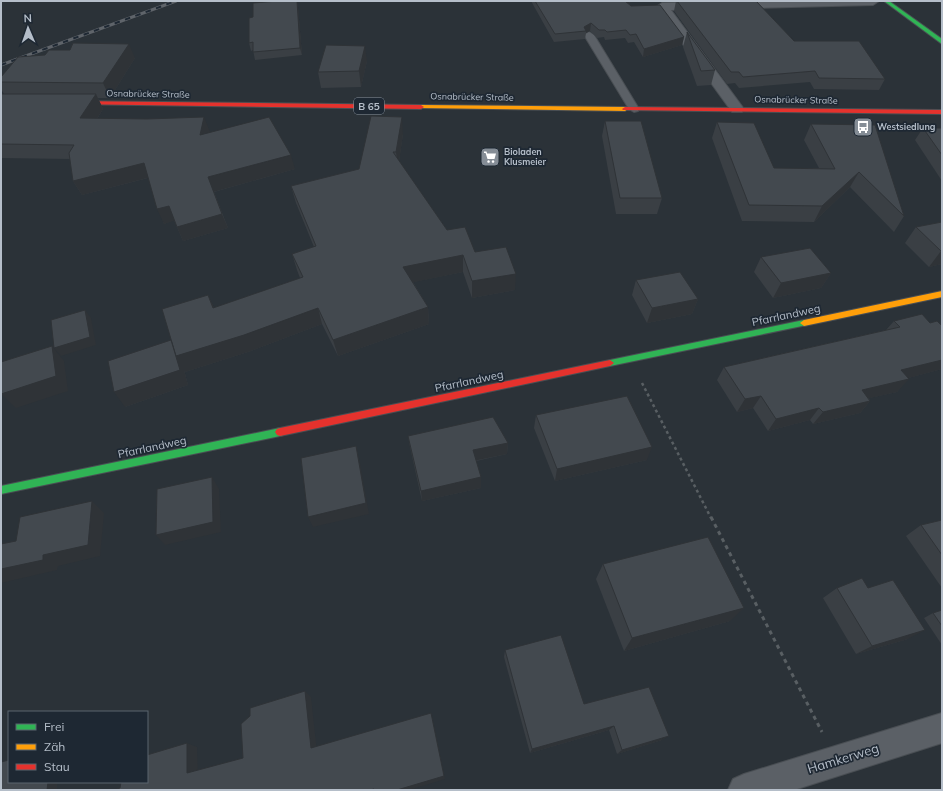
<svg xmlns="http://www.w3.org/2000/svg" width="943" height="791" viewBox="0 0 943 791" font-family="Mulish,sans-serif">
	<rect width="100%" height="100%" fill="#2b3238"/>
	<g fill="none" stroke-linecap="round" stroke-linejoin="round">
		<g stroke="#494e53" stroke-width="2">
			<polygon id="lane" points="589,32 594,35 639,109 638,111 634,112 629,109 584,35"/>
		</g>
		<g stroke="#494e53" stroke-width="2">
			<g id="street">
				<polygon points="744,1 879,1 873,5 671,10 744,109 742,112 732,112 656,7 662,3"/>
				<polygon points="942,713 942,743 794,790 728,790 733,779 744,774"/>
			</g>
		</g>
		<g stroke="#494e53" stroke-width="2">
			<g id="fast">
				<polygon points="884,1 889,1 942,39 942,44"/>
				<polygon points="804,320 807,321 808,323 807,325 610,366 606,363 610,360"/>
				<polygon points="280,428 283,429 285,432 283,435 280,436 1,494 1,486"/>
			</g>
		</g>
		<g stroke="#494e53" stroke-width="2">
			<g id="slow">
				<polygon points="421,105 625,107 628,109 625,111 419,108 419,106"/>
				<polygon points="942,291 942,297 804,326 800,323 804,320"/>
			</g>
		</g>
		<g stroke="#494e53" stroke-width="2">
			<g id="jam">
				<polygon points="71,101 421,105 424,107 421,109 69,104 68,103"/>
				<polygon points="625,107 942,110 942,114 623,110 622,109"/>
				<polygon points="610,360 614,363 610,366 280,436 277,435 275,432 277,429 280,428"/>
			</g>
		</g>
		<polyline stroke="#595f63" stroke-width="2.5" stroke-dasharray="3 3" stroke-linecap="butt" points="642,383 711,518"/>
		<polyline stroke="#595f63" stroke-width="3" stroke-dasharray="4 4" stroke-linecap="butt" points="711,517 822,732"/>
		<use href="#lane" fill="#5b6066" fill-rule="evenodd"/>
		<use href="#street" fill="#5b6066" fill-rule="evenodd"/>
		<use href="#fast" fill="#30b455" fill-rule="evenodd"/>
		<use href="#slow" fill="#ff9f0a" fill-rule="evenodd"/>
		<use href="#jam" fill="#e5322d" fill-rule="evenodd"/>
		<g stroke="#5f646a" stroke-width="3">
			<polyline id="rail" points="1,65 176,1"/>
		</g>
		<use href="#rail" stroke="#1e2833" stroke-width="2" stroke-dasharray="5.5" stroke-linecap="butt"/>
	</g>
	<g fill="#3a3f44">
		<polygon points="531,1 756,1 794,41 885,79 879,90 814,89 810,82 739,88 735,83 727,84 674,11 676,1 630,2 628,4 684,37 682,45 643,57 634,42 628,43 625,38 605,40 604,37 597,38 590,31 586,33 585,39 554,42"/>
		<polygon points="939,1 942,1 942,5"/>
		<polygon points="298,7 302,55 255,60 253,50 251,51 249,43 253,17"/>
		<polygon points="687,32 715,70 711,85 697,86 683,47"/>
		<polygon points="135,58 110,98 98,98 103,109 97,119 210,132 209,132 295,169 214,192 228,228 183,241 174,220 164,224 148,178 82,195 73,181 70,159 1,158 1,94 4,94 1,89 1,77"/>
		<polygon points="367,61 361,87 321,88 318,72"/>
		<polygon points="605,121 662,198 657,214 616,214 602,136"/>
		<polygon points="717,122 774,168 819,168 804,140 811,124 904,216 894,232 850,187 814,222 742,221 712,138"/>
		<polygon points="923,128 942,128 942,181 915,140"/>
		<polygon points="403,134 399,161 447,230 475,252 515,290 472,298 463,272 413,282 428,307 429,324 338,356 322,324 251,351 185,372 184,370 188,385 125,407 171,340 208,295 214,308 300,278 297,270 292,254 314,247 296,203 291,186 359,169"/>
		<polygon points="942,222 942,264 929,267 905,243 916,227"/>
		<polygon points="761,257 831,273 821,288 773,298 754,272"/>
		<polygon points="636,280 698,299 692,314 647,323 632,295"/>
		<polygon points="894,321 942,369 908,378 897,392 869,398 870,401 860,413 813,424 810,420 768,431 753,408 737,412 717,380 724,367 886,330"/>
		<polygon points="536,415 647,460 555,481 534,428"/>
		<polygon points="408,436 508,443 507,454 476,461 481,488 422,501 410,447"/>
		<polygon points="942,520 942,588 906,536 921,525"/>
		<polygon points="603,564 730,621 624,651 596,579"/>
		<polygon points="837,588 868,588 908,639 856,654 823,598"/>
		<polygon points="942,610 942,645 924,618 933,613"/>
		<polygon points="505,650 584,704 662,740 617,754 609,730 530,753 504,657"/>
	</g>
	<g fill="#2f3337">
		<polygon points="297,1 298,7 302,55 300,48"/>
		<polygon points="624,1 630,1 630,2 623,8"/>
		<polygon points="591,23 590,31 586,33 586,31 584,27"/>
		<polygon points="684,37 682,45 643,57 644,49"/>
		<polygon points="129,44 135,58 110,98 103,83"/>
		<polygon points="365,46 367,61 361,87 359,71"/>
		<polygon points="96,94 103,109 88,133 80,118"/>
		<polygon points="204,117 210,132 205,149 200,135"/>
		<polygon points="402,117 403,134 398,169 396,152"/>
		<polygon points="291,155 295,169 213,192 208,177"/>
		<polygon points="144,163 151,177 82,195 73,181"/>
		<polygon points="859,172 850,187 814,222 822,206"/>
		<polygon points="169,206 176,220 164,224 157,209"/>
		<polygon points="222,214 228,228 183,241 177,227"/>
		<polygon points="941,251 942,251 942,264 929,267"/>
		<polygon points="463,255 463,272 405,284 403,267"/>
		<polygon points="831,273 821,288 773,298 781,283"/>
		<polygon points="516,274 515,290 472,298 472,281"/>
		<polygon points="208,295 216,311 213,308"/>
		<polygon points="698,299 692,314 647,323 652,308"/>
		<polygon points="428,307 429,324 338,356 333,340"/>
		<polygon points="318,308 322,324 251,351 185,372 184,370 188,385 125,407 114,392 171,340"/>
		<polygon points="85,310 91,318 96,345 61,356 54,348"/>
		<polygon points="52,346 64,361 68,391 16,408 1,394"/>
		<polygon points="942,360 942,369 890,383 901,370"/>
		<polygon points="909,379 897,392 852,402 862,390"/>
		<polygon points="761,396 753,408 737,412 745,399"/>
		<polygon points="870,401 860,413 813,424 823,412"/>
		<polygon points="819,408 810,420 768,431 776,419"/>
		<polygon points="508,443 507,454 473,461 473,450"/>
		<polygon points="356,446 359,458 369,514 313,527 308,517"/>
		<polygon points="652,447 647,460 555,481 557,469"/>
		<polygon points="212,477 219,489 221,532 165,545 156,535"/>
		<polygon points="481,477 481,488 422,501 421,491"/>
		<polygon points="92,501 104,513 100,556 58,566 57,570 1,583 1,569 43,555"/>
		<polygon points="744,608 730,621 624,651 632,638"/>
		<polygon points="925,630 908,639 856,654 872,646"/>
		<polygon points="305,691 311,697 317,752 311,748"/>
		<polygon points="431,713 445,779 409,790 397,790"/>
		<polygon points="614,726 609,730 530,753 532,749"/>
		<polygon points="669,736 662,740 617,754 622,750"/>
		<polygon points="187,743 197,747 198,776 187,773"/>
		<polygon points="48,782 57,782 57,790 47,790"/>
	</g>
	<g fill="#43494f" stroke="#2f3337">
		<polygon points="278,1 297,1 300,48 253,52 253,42 249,43 249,18 253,17 253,3"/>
		<polygon points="535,1 625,1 631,6 660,5 684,37 644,49 636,34 630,35 626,30 607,32 605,30 599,30 591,23 584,27 586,31 555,34"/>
		<polygon points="677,1 756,1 794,41 859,41 885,79 819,78 815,71 743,77 739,72 731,72"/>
		<polygon points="687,32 715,70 701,71"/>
		<polygon points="73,43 129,44 103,83 1,82 1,77 18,57 45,55 49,50 70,50"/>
		<polygon points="326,45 365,46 359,71 318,72"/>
		<polygon points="1,94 96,94 80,118 147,119 204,117 200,135 269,117 291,155 208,177 222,214 177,227 169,206 157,209 144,163 73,181 69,153 74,145 1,144"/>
		<polygon points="371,116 402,117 396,152 393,152 447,230 465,227 475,252 506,247 516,274 472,281 463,255 403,267 428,307 333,340 318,308 244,335 176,356 162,309 208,295 213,308 303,277 292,254 316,246 291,186 359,169"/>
		<polygon points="605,121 641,121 662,198 620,198"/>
		<polygon points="717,122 754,123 774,168 835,169 811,124 875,125 904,216 859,172 822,206 749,205"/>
		<polygon points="923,128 942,128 942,155"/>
		<polygon points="942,222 942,251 941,251 916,227"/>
		<polygon points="810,248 831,273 781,283 761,257"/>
		<polygon points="680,272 698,299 652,308 636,280"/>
		<polygon points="85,310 90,337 54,348 51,320"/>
		<polygon points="922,314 930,323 937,321 942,326 942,360 901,370 909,379 862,390 870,401 823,412 819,408 776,419 761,396 745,399 724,367 900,327 894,321"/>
		<polygon points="171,340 180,370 114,392 108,361"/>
		<polygon points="52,346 56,376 1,394 1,362"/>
		<polygon points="627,396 652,447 557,469 536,415"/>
		<polygon points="493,417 508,443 473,450 481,477 421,491 408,436"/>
		<polygon points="356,446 366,503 308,517 301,458"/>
		<polygon points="212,477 213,522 156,535 157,489"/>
		<polygon points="92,501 88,545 43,555 43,560 1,569 1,544 16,541 20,517"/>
		<polygon points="942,520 942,555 921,525"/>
		<polygon points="708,537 744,608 632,638 603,564"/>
		<polygon points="862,578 868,588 893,580 925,630 872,646 837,588"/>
		<polygon points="942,610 942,626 933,613"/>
		<polygon points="561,635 584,704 649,687 669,736 622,750 614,726 532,749 505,650"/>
		<polygon points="305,691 311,748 431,713 444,776 397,790 374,790 374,789 370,790 114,790 120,788 121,782 147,782 147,755 187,743 187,773 243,758 241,724 250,716 250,708"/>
		<polygon points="9,760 9,782 48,782 47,790 1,790 1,762"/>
	</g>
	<defs>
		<g id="bus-square" transform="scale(1)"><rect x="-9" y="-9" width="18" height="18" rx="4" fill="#858d96" stroke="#1e2833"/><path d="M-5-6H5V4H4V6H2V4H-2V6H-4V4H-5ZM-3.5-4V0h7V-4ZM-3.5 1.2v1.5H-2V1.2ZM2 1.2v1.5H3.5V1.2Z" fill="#fff"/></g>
		<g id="supermarket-square" transform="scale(1)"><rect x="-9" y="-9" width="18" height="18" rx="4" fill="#858d96" stroke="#1e2833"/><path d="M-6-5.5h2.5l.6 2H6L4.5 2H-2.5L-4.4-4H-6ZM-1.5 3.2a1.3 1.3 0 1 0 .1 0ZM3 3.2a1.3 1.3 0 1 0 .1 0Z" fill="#fff"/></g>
	</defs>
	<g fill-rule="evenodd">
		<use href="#bus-square" x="863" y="127"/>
		<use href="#supermarket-square" x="490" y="157"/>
	</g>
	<g text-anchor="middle" stroke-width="3.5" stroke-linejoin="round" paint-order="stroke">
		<g font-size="9" fill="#b5bec9" stroke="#1e2833">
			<text transform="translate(148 94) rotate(1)" y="3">Osnabrücker Straße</text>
			<text transform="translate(472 97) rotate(1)" y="3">Osnabrücker Straße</text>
			<text transform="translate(796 100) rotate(1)" y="3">Osnabrücker Straße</text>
		</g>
		<g font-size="9" font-weight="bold" fill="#b5bec9" stroke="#1e2833" text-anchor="start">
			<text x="877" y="130">Westsiedlung</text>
			<text x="504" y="155">Bioladen<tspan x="504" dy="10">Klusmeier</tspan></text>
		</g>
		<rect fill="#1e2833" stroke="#88919c" stroke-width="1" x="354" y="98" width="30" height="16" rx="3"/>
		<g font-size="10" font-weight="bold" fill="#b5bec9">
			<text x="369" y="110">B 65</text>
		</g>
		<g font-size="11" fill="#b5bec9" stroke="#1e2833">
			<text transform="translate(786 315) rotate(-12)" y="4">Pfarrlandweg</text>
			<text transform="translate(469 381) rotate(-12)" y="4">Pfarrlandweg</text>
			<text transform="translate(152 447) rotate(-12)" y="4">Pfarrlandweg</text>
		</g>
		<g font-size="13" fill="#b5bec9" stroke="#1e2833">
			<text transform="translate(843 758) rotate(-17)" y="5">Hamkerweg</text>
		</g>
	</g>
	<rect width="943" height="791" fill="none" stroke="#b5bec9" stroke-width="4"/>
	<rect x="8" y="711" width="140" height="72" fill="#1e2833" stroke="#5a646f"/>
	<rect x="16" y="724" width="20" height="6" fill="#30b455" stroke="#5a646f"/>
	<text x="44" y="731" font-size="12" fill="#b5bec9">Frei</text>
	<rect x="16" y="744" width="20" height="6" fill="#ff9f0a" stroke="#5a646f"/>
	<text x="44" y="751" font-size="12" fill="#b5bec9">Zäh</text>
	<rect x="16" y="764" width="20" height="6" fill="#e5322d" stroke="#5a646f"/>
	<text x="44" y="771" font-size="12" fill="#b5bec9">Stau</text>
	<g transform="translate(28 28) rotate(358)" stroke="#1e2833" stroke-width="3" paint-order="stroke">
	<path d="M0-3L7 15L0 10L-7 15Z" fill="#b5bec9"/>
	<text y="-6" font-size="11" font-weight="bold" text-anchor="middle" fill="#b5bec9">N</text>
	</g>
</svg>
